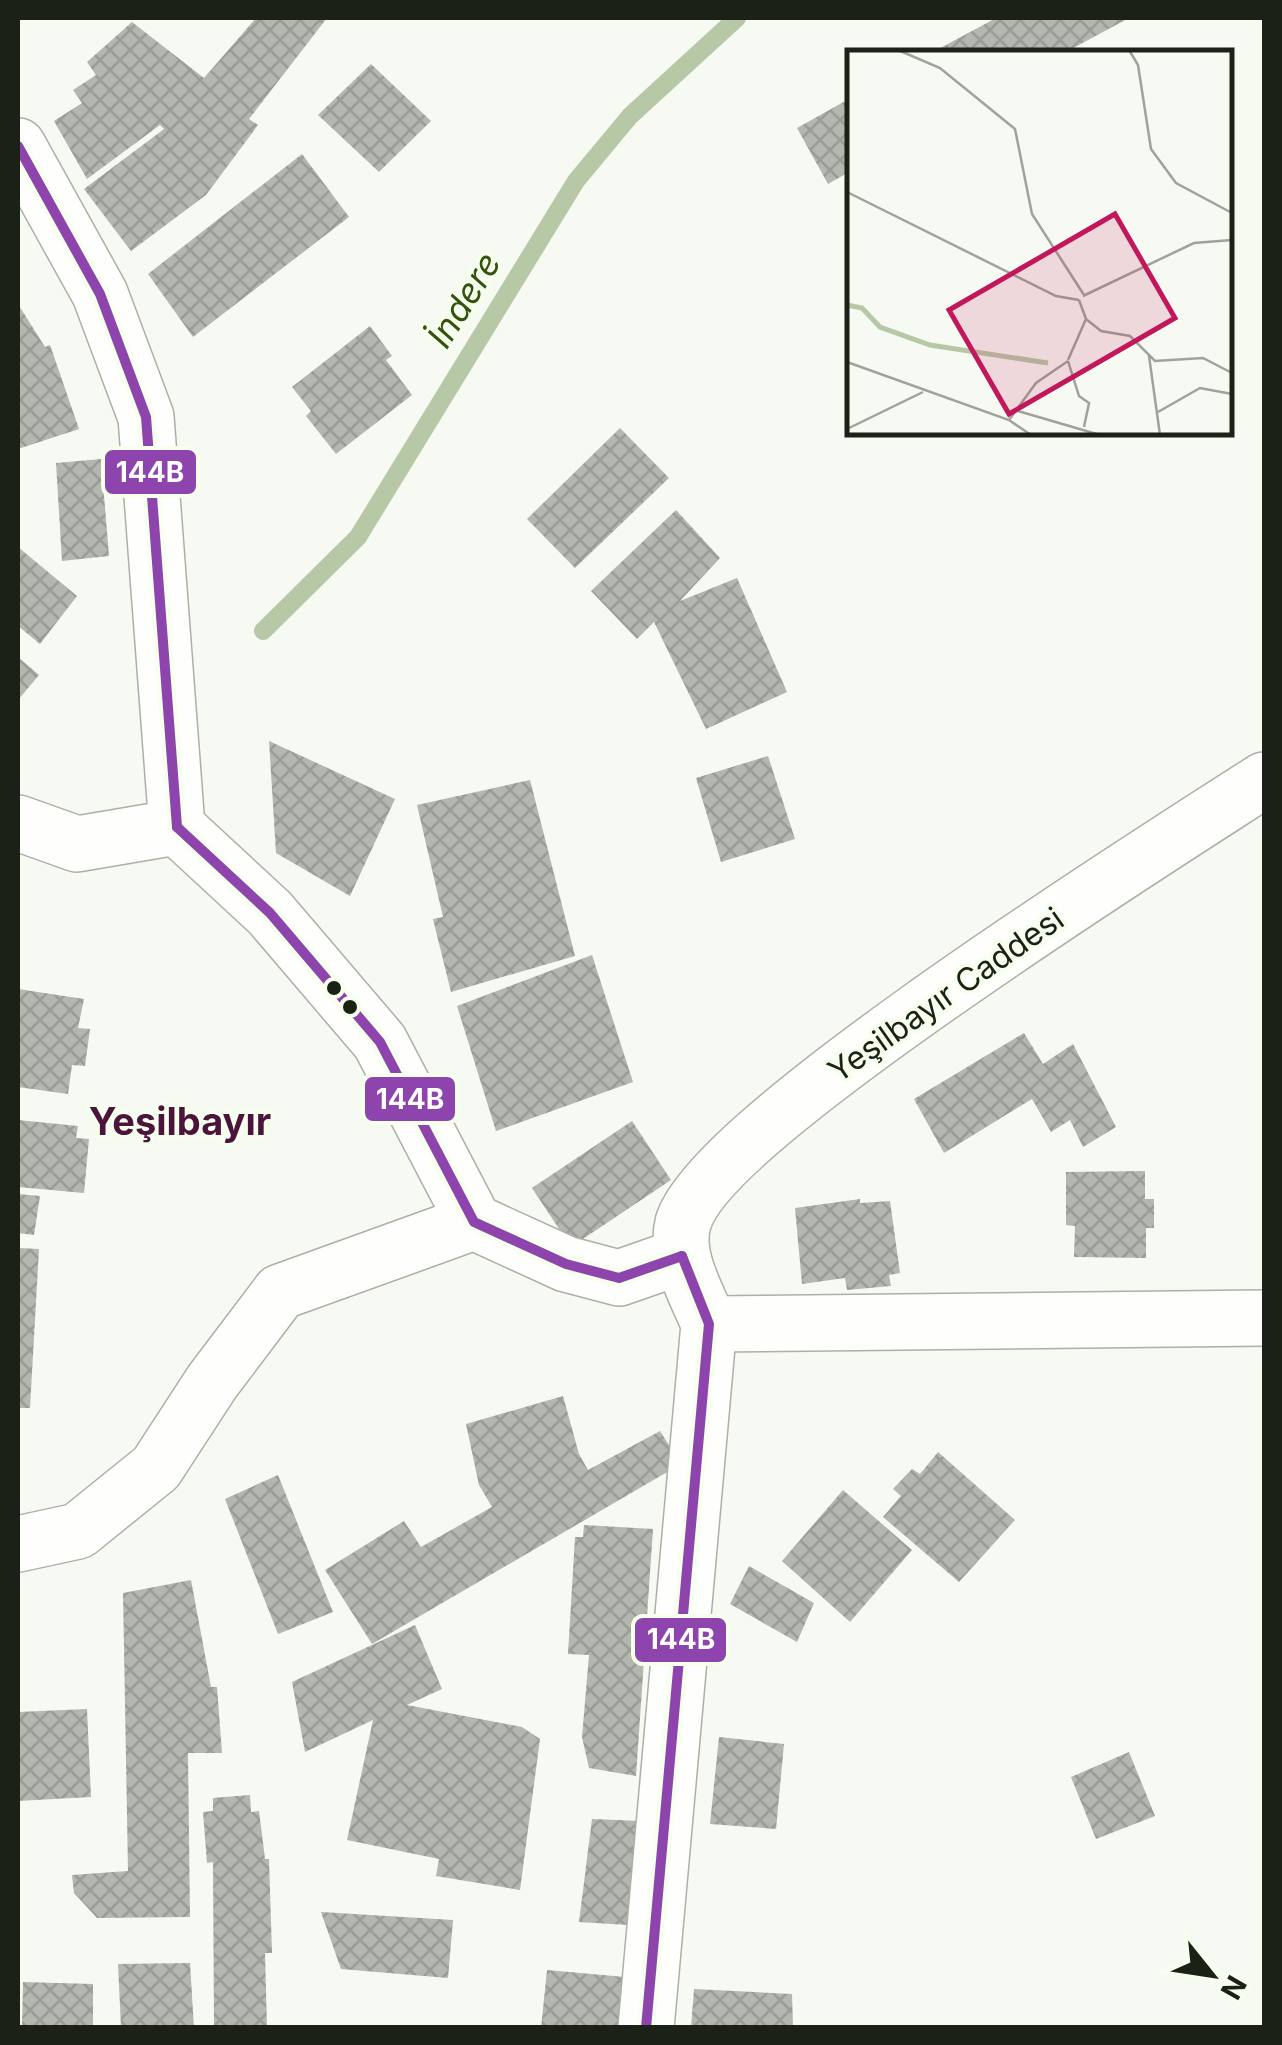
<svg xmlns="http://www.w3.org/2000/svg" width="1282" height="2045" viewBox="0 0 1282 2045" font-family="Inter,sans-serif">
	<defs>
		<pattern id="building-cross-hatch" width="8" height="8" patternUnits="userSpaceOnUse" patternTransform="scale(2.5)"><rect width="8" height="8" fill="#b3b7af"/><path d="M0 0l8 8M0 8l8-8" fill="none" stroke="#999d96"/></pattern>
	</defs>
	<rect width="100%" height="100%" fill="#f6faf2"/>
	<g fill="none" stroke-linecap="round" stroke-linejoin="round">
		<polyline stroke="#b6c8a6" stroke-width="18" points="263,631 358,537 576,181 630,116 737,18"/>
	</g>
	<g fill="url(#building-cross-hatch)">
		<polygon points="256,18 327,18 249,119 258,125 206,195 131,251 84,189 164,129 160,125 87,179 54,121 82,103 73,90 96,75 87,62 132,22 204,78"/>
		<polygon points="996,18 1129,18 1066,52 933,52"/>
		<polygon points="371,64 431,121 379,172 318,115"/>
		<polygon points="849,99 849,172 828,184 797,128"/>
		<polygon points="302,154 349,217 193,337 148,274"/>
		<polygon points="18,304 45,347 50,345 79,429 18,449"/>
		<polygon points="370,326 392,356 386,360 412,395 336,454 306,416 311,411 292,387"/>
		<polygon points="620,428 669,478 575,568 527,519"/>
		<polygon points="101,459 109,556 62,561 56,463"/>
		<polygon points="676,510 720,558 680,601 737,578 787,692 706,729 654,622 637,639 591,591"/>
		<polygon points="18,547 77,596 40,644 18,626"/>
		<polygon points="18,657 39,675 18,700"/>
		<polygon points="269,741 395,799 350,896 276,853"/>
		<polygon points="768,756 795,839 721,862 696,778"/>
		<polygon points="530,780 575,956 451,992 433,919 443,917 417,805"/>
		<polygon points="592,955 633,1082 496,1131 457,1006"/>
		<polygon points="18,989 84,999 78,1028 90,1029 85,1066 72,1065 68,1094 18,1087"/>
		<polygon points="1024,1033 1043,1064 1073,1044 1116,1127 1083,1147 1070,1120 1051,1132 1032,1099 944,1153 914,1099"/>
		<polygon points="18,1120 78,1126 76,1138 89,1139 84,1193 18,1187"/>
		<polygon points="632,1121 671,1180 571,1247 532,1188"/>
		<polygon points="1145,1171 1145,1199 1154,1199 1154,1228 1146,1228 1146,1258 1074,1257 1075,1226 1066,1225 1066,1172"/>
		<polygon points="18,1194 40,1196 34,1235 18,1233"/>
		<polygon points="860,1199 860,1203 890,1201 900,1273 889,1275 891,1286 847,1290 845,1278 802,1284 795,1208"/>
		<polygon points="18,1248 39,1249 30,1408 18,1408"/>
		<polygon points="563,1396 579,1454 588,1470 660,1431 681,1464 372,1644 325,1570 404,1521 421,1547 492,1507 479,1485 466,1424"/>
		<polygon points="938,1452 1015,1520 959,1582 883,1517 901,1496 893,1489 912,1469 920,1474"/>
		<polygon points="278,1475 333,1612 278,1634 225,1499"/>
		<polygon points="843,1490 912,1550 850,1622 782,1561"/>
		<polygon points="584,1525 653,1529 636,1776 589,1768 582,1737 589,1655 568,1654 575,1537 583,1537"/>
		<polygon points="749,1566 814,1603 797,1642 730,1604"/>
		<polygon points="191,1580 211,1687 217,1687 222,1753 188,1753 190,1917 97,1918 74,1893 72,1875 128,1871 123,1593"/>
		<polygon points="415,1625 442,1689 407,1705 522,1727 540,1739 520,1890 436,1876 439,1859 347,1840 373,1720 305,1752 292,1682"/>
		<polygon points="87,1709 91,1797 18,1801 18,1712"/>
		<polygon points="719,1737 784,1744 776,1829 710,1824"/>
		<polygon points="1129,1752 1155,1816 1096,1839 1071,1777"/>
		<polygon points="250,1795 251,1812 259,1811 265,1859 269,1859 272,1953 265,1953 267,2028 214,2028 213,1862 207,1863 203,1812 213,1811 213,1798"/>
		<polygon points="592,1819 642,1821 628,1925 579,1922"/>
		<polygon points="321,1912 453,1920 448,1978 341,1969"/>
		<polygon points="190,1963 194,2028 121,2028 118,1964"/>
		<polygon points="547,1970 625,1977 621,2028 541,2028"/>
		<polygon points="23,1982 93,1984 93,2028 22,2028"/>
		<polygon points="694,1989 792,1994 793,2028 691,2028"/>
	</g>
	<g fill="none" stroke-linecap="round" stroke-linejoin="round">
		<g stroke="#acb0a8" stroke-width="58">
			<g id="minor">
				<polyline points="18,146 100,294 146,417 177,827"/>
				<polyline points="18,823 77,844 177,827"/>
				<polyline points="177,827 270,913 380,1042 474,1222 566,1264 619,1278 682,1256"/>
				<polyline points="709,1324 1264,1318"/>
				<polyline points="18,1544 78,1531 156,1468 212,1382 280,1292 474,1222"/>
				<path d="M646,2028l63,-704c-12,-30 -35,-67 -26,-101 27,-94 479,-377 581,-443"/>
			</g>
		</g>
		<use href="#minor" stroke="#fefefd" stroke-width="55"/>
		<g stroke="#f6feee" stroke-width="18">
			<g id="bus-1">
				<polyline points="18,146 100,294 146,417 177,827"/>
				<polyline points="177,827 270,913 380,1042 474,1222 566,1264 619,1278 682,1256"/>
				<polyline points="646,2028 709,1324 682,1256"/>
			</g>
		</g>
		<use href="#bus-1" stroke="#8e44ad" stroke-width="10"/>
	</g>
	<g fill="#1c2118" stroke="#f6feee" stroke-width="4">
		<circle cx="334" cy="988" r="9"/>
		<circle cx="350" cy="1007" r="9"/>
	</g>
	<g text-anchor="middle" stroke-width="8" stroke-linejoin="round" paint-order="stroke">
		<g font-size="32" fill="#1c2118" stroke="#f6feee">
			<text transform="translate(946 995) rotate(-35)" y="11">Yeşilbayır Caddesi</text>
		</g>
		<g font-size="35" font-style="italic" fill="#34510d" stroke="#f6feee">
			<text transform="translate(464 300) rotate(-58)" y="12">İndere</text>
		</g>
		<g font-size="38" font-weight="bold" fill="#4c133c" stroke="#f6feee">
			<text x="180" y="1135">Yeşilbayır</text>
		</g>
	</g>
	<g transform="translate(847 50)">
		<rect width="385" height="385" fill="#f6faf2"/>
		<path fill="none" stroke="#b6c8a6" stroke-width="5" d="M0,255l15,3 18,19 50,18 118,18"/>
		<path fill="none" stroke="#9fa39b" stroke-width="2.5" d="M51,0l42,18 75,61 17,85 52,81M282,0l9,15 13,84 25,34 56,30M0,142l209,104 23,4M236,246l111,-53 38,-3M239,269l15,12 29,5 25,25 48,-3 29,15M302,306l11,79M221,310l18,-41 -7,-19M221,311l11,35 10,7 -5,24M0,312l162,58 22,15M171,361l82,24M311,362l42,-24 32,6M162,370l27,-37 32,-22M0,379l76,-37"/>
		<path fill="#c2185b" fill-opacity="0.15" stroke="#c2185b" stroke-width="5" d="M268,164l60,104 -166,96 -60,-104z"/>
		<rect width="385" height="385" fill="none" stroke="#1c2118" stroke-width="5"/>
	</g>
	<g stroke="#f6feee" stroke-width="4">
		<rect x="103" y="448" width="95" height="48" rx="10" fill="#8e44ad"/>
		<rect x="363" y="1075" width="94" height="48" rx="10" fill="#8e44ad"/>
		<rect x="633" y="1616" width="95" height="48" rx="10" fill="#8e44ad"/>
	</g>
	<g font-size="28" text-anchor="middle" font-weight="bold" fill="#fff">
		<text x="150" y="482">144B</text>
		<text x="410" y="1109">144B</text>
		<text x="681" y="1649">144B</text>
	</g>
	<rect width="1282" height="2045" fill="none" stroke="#1c2118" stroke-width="40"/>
	<g transform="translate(1212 1975) rotate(120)" stroke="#f6feee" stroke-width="8" paint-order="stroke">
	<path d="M0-8L18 38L0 25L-18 38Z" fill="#1c2118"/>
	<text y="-15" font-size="28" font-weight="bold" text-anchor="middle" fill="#1c2118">N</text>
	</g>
</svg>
